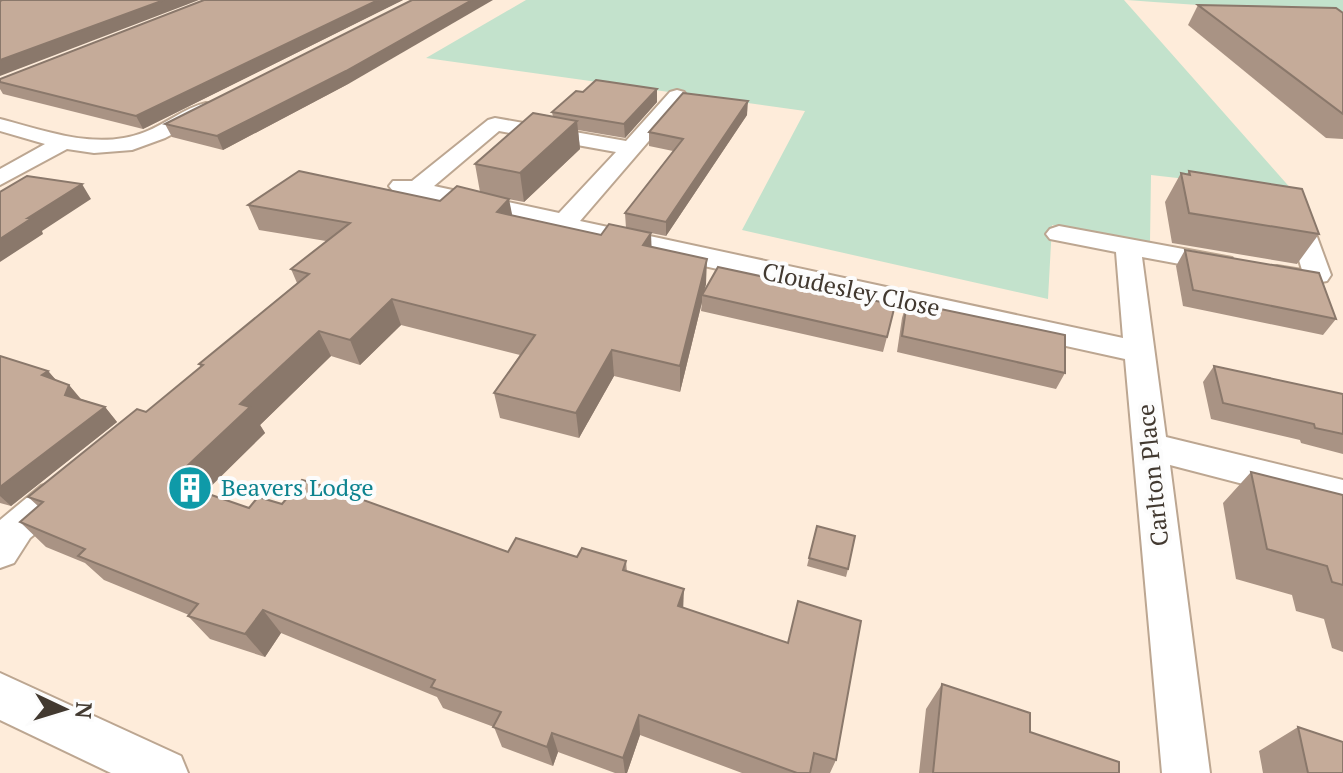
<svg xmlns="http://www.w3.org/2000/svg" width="1343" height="773" viewBox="0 0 1343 773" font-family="'PT Serif',serif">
	<rect width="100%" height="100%" fill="#feecda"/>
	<g fill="#c3e2cc">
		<polygon points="526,0 1124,0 1293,191 1151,175 1150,242 1052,225 1048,299 742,230 805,111 426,58"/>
		<polygon points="1127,0 1343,0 1343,15 1154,2"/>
	</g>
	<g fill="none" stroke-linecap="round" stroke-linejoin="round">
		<g stroke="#bca691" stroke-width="4">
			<g id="minor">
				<path d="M677,90l7,2 3,4 -3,4 -104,121 543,117 -7,-86 -66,-13 -4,-5 4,-5 9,-3 173,32 4,6 -4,6 -9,2 -81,-15 24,180 177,43v30l-173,-45 40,308h-48l-37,-414 -548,-121 -20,-10 -149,-33 -15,-4 -4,-5 4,-5h19l76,-61 7,-2 131,23 44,-49zM499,131l117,21 -57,61 -125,-27z"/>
				<path d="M206,103l7,2 3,4 -3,4 -48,25 -33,12 -38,3 -27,-4 -67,36v-16l45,-25 -45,-13v-12c47,12 97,32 145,13 21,-8 39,-24 61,-29z"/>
				<polygon points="1301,219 1310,221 1313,226 1331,275 1327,281 1301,286 1267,280 1263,274 1267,268 1277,266 1302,270 1289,226 1292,221"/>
				<polygon points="54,482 67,486 72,497 67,508 30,538 14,563 0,568 0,520 41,486"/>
				<polygon points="0,673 181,756 188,773 111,773 0,720"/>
			</g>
		</g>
		<use href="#minor" fill="#fff" fill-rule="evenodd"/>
	</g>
	<g fill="#a99384">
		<polygon points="204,0 403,0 143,129 3,94 0,89 0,79"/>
		<polygon points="1198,5 1343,13 1343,139 1326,138 1188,25"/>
		<polygon points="350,83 223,150 172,137 165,124"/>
		<polygon points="657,89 657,102 625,138 578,130 580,149 524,202 503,198 512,215 601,235 626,228 625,213 673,151 649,146 649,132 747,115 666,236 651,233 651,247 706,284 704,291 887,337 883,352 701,311 702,302 680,392 614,376 579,438 500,418 494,393 520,355 401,325 360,365 331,356 260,425 265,433 204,492 249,508 353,494 355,498 508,552 626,561 627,572 683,608 836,760 830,773 742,773 640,735 627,773 615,773 558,752 553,766 502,747 494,727 443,708 437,697 281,633 265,657 210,639 188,616 189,615 104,580 85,563 46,547 20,522 38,506 28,497 146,412 201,367 199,364 297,283 291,269 326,241 259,230 248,205 440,201 480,192 475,164 553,117 552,112 583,92"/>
		<polygon points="1189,171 1319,234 1297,264 1172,243 1165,202 1181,173 1187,174"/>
		<polygon points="1185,250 1336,319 1323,335 1183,306 1176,266"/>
		<polygon points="907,302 1065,373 1056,389 897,352 902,318"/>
		<polygon points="0,356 48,371 57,381 69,385 81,399 105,407 117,422 11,506 0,503"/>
		<polygon points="1214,366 1343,394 1343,454 1301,443 1300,440 1211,419 1203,382"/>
		<polygon points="1251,472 1343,495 1343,652 1332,648 1324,619 1296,611 1292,595 1236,579 1223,503"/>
		<polygon points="817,526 848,569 846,577 807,566"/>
		<polygon points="942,684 1030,732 1119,773 919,773 926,709"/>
		<polygon points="1298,727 1343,773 1263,773 1259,751"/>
	</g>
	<g fill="#8a786b">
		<polygon points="164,0 199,0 0,76 0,60"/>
		<polygon points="378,0 403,0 143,129 136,116"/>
		<polygon points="472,0 493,0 350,83 223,150 217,136"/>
		<polygon points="657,89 657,102 625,138 624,124"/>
		<polygon points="748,101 747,115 666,236 666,222"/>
		<polygon points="577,121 580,149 524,202 520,173"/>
		<polygon points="82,184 91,199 42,231 43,234 0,262 0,239 28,218"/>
		<polygon points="509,199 514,224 497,212"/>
		<polygon points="651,233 652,258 643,245"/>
		<polygon points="707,259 706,284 703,295 702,295 702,302 680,392 680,366"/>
		<polygon points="392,299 401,325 360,365 350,340"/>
		<polygon points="319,331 331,356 260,425 265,433 191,506 171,481 240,404"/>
		<polygon points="612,350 614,376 579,438 576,413"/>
		<polygon points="48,371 61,386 42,375"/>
		<polygon points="69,385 82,401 65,395"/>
		<polygon points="105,407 117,422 11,506 0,496 0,487"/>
		<polygon points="684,589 683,612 678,606"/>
		<polygon points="263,610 281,633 265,657 245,634"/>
		<polygon points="639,715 640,735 627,773 625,773 623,758"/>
		<polygon points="552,733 558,752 553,766 547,747"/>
	</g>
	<g fill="#c5ab99" stroke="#8a786b" stroke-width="2">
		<polygon points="2,0 164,0 0,60 0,1"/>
		<polygon points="204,0 378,0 136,116 0,82 0,79"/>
		<polygon points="412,0 472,0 346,71 217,136 165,124"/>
		<polygon points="1198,5 1336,8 1343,13 1343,114"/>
		<polygon points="596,80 657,89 624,124 552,112 576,91 583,92"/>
		<polygon points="683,93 748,101 666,222 625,213 683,139 649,132"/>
		<polygon points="533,113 577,121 520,173 475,164"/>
		<polygon points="299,171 440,201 457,186 509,199 497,212 601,235 609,224 651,233 643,245 707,259 680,366 612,350 576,413 494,393 535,335 392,299 350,340 319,331 240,404 250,407 171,481 249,508 258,497 282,504 302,480 353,494 352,496 508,552 516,538 577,557 582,548 626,561 623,570 684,589 678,606 788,643 798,601 861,621 836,760 814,753 810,773 797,773 639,715 623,758 552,733 547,747 493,727 501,712 431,687 435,680 263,610 245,634 188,616 198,604 78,556 85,549 20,522 43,502 28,497 137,409 146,412 203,365 199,364 309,274 291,269 350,223 248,205"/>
		<polygon points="1189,171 1302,189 1319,234 1189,213 1181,173 1190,175"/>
		<polygon points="27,176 82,184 28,218 32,218 0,239 0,192"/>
		<polygon points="1185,250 1319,273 1336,319 1193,290"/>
		<polygon points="718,267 895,305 887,337 702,295"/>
		<polygon points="907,302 1065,335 1065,373 902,336"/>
		<polygon points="0,356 48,371 42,375 69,385 65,395 105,407 0,487"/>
		<polygon points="1214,366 1343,394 1343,434 1315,428 1314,424 1223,403"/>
		<polygon points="1251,472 1343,495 1343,585 1332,582 1327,566 1267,549"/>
		<polygon points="817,526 855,536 848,569 809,558"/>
		<polygon points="942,684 1030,713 1030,732 1119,762 1119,773 933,773"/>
		<polygon points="1298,727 1343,742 1343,773 1308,773"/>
	</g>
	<defs>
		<g id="building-disc" transform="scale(2.3)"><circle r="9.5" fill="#0f9aa8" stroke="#fcfcfc"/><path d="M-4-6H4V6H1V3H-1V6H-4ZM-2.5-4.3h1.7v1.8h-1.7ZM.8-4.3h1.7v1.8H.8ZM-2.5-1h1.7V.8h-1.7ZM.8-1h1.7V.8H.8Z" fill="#fff"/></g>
	</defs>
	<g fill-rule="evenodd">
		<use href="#building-disc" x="190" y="488"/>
	</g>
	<g text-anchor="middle" stroke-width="8" stroke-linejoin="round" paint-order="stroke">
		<g font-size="24" fill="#423930" stroke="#fcfcfc">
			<text transform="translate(851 290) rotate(12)" y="8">Cloudesley Close</text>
			<text transform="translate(1153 475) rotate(-96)" y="8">Carlton Place</text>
		</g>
		<g font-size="24" fill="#0d838f" stroke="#fcfcfc" text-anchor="start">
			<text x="221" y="496">Beavers Lodge</text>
		</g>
	</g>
	<g transform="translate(64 709) rotate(94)" stroke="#fcfcfc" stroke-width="6" paint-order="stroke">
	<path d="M0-6L14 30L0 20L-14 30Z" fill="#423930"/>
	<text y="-12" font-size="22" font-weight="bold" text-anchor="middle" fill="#423930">N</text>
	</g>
</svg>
